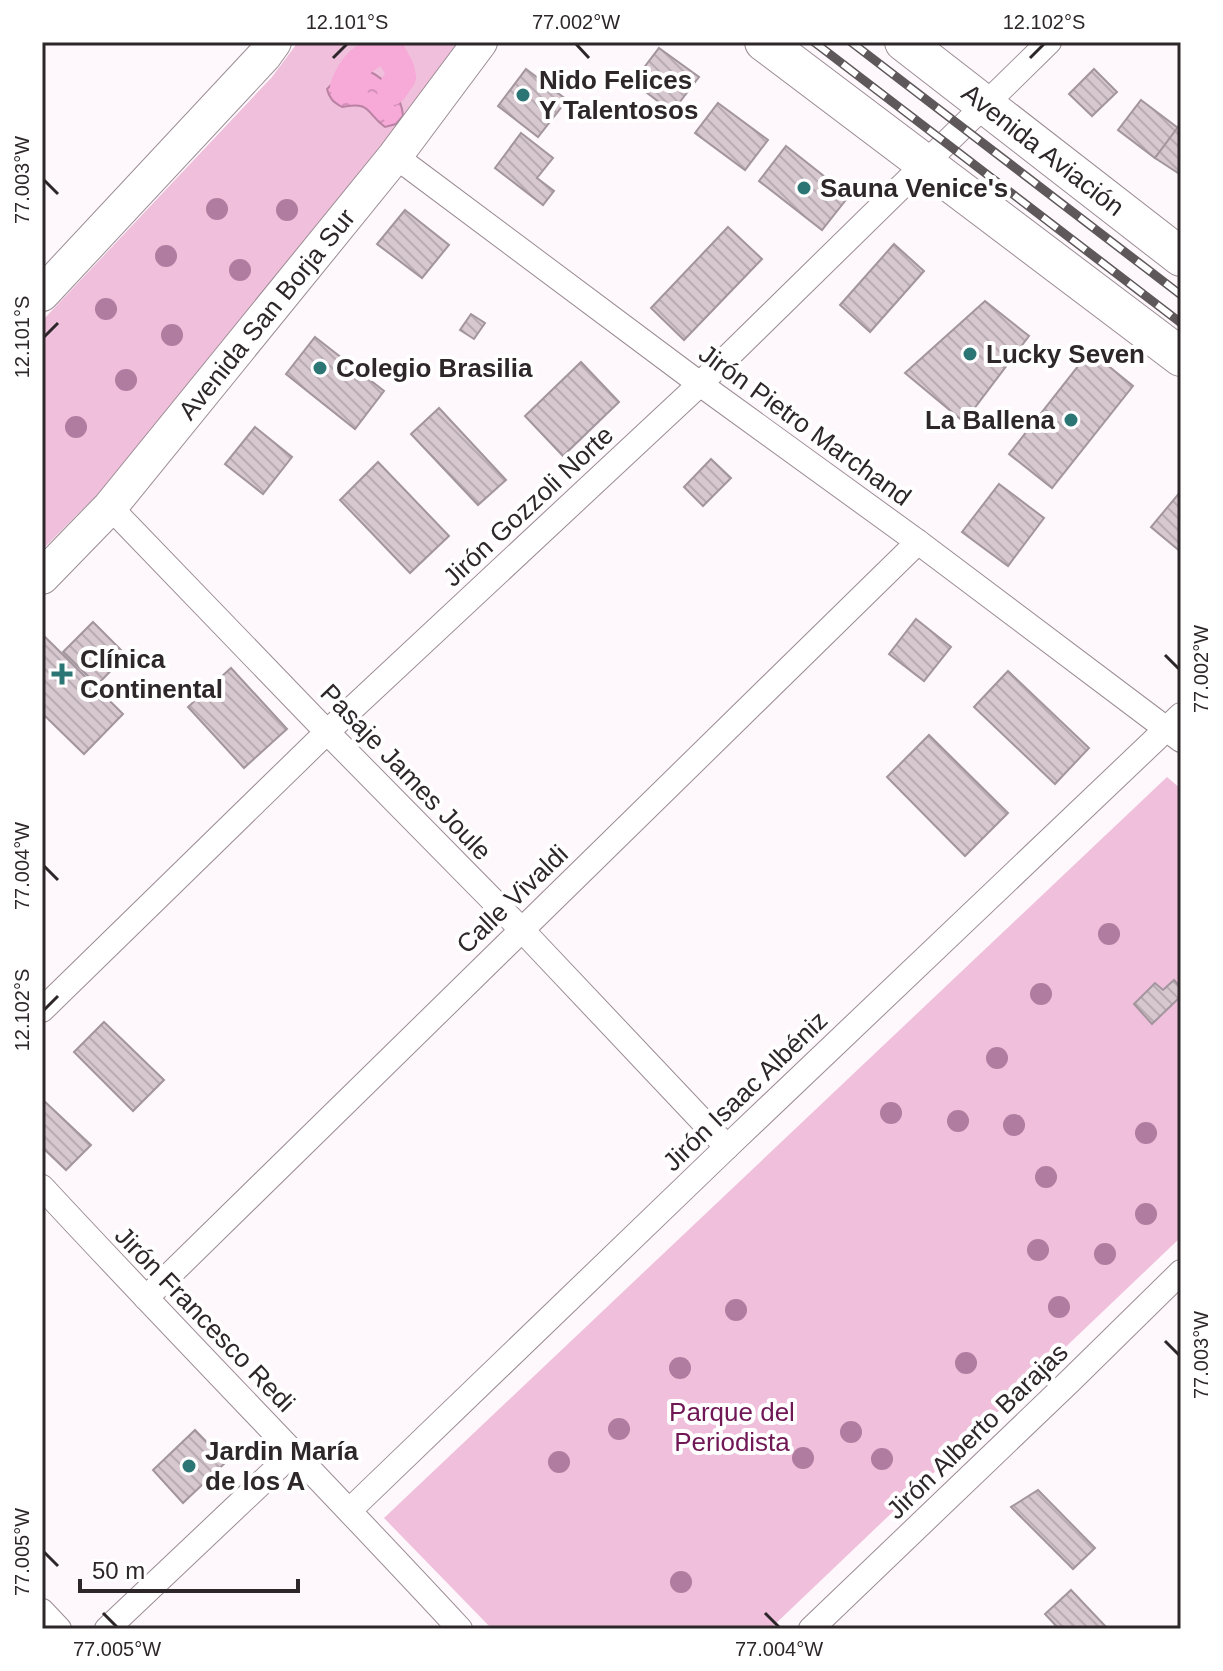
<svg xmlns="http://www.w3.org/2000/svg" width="1223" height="1671" viewBox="0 0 1223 1671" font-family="Arial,sans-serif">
	<defs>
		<pattern id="water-ripples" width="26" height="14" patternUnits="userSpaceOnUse" patternTransform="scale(2)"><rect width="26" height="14" fill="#f7a9d7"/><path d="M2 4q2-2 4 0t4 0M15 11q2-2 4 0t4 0" fill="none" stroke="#d491b9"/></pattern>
		<pattern id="building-back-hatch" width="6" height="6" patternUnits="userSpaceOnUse" patternTransform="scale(2)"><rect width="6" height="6" fill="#d7c7cf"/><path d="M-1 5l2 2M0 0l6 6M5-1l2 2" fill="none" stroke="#b9abb2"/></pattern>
	</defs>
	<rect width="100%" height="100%" fill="#fef7fb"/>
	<g fill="#f0bfdb">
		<polygon points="298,42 470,42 102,490 42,550 42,321 272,77"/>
		<polygon points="1167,777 1181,789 1181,1237 770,1629 492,1629 384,1518"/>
	</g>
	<path fill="url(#water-ripples)" stroke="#ba82a3" stroke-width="2" d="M369,71c17,9 33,25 34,45l-7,8 -11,3c-19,-14 -14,-26 -43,-20 -9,-5 -13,-9 -15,-18l7,-7 11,5 7,1z"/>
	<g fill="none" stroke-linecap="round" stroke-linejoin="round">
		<g stroke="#f7a9d7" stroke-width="30">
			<polyline points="390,42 388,48 399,68 401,77 392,90"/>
			<path d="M345,87c7,-21 22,-34 43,-39"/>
		</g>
	</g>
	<g fill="url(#building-back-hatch)" stroke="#a3959d" stroke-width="2">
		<polygon points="659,48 699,77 672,112 633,82"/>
		<polygon points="526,69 567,100 538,137 498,106"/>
		<polygon points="1094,69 1117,92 1092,116 1069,94"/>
		<polygon points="1141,100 1178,128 1155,158 1118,130"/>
		<polygon points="718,103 768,140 745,170 695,133"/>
		<polygon points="1181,123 1181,175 1155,158"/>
		<polygon points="521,133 553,158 537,178 554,191 543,205 495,168"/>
		<polygon points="786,146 849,196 822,230 759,181"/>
		<polygon points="405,210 449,245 422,278 377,244"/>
		<polygon points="728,227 762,259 684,340 651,308"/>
		<polygon points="894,244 924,271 870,332 840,305"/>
		<polygon points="985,301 1029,336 964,422 905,373"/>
		<polygon points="471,314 485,323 474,339 460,330"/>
		<polygon points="315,337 384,391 355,429 286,374"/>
		<polygon points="1090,351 1133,386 1052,488 1009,454"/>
		<polygon points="581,362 619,402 563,456 525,416"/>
		<polygon points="439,408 506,480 478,505 411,434"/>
		<polygon points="255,427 292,457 263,494 225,464"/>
		<polygon points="711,459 731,478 703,506 684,487"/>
		<polygon points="378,462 449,536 410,573 340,500"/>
		<polygon points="999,484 1044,518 1008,566 962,532"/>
		<polygon points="1181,491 1181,552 1151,527"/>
		<polygon points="916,619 951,647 924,681 889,654"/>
		<polygon points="93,622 126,655 97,685 63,652"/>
		<polygon points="42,634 123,714 84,754 42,713"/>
		<polygon points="231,668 287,729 244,768 188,707"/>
		<polygon points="1008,671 1089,748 1055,784 974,707"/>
		<polygon points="929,735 1008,813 965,856 887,777"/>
		<polygon points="1174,980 1181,988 1181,996 1152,1024 1134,1004 1155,983 1163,990"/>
		<polygon points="104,1022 164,1080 133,1111 74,1052"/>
		<polygon points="42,1099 91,1145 66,1170 42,1147"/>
		<polygon points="195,1430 226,1462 183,1503 153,1470"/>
		<polygon points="1038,1490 1095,1548 1073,1569 1011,1507"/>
		<polygon points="1071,1590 1108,1629 1059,1629 1045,1614"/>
	</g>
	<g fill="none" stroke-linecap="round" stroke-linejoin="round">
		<g stroke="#9b8c94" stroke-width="26">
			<g id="street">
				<polyline points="395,156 700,384 918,542 1181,740"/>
				<polyline points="110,507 327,732 521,929 727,1147"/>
				<polyline points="42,1010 327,732 700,384 1049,42"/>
				<path d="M42,1187c138,149 280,293 418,442"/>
				<polyline points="146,1298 918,542"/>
				<polyline points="350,1510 727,1147 1181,715"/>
				<polyline points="42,1611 59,1629"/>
				<polyline points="107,1629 294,1452"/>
				<polyline points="811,1629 1070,1381 1181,1272"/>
			</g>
		</g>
		<g stroke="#9b8c94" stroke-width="36">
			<g id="secondary">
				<polyline points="42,294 264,56 274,42"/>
				<path id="s1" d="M42,577l68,-70 285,-351 85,-114"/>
			</g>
		</g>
		<g stroke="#9b8c94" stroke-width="40">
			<g id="primary">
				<polyline points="764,42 1181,357"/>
				<path id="s2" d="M904,42l277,215"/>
			</g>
		</g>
		<use href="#street" stroke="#fff" stroke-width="24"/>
		<use href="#secondary" stroke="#fff" stroke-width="34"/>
		<use href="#primary" stroke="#fff" stroke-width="38"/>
		<g stroke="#5e585b" stroke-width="9">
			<g id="rail">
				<polyline points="814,42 1181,323"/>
				<polyline points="851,42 1181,295"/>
			</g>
		</g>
		<use href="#rail" stroke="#fff" stroke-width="6" stroke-dasharray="18" stroke-linecap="butt"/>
	</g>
	<g fill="#b07ca0">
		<circle cx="217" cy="209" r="11"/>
		<circle cx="287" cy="210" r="11"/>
		<circle cx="166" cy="256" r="11"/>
		<circle cx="240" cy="270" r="11"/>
		<circle cx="106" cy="309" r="11"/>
		<circle cx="172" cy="335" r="11"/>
		<circle cx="126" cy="380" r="11"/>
		<circle cx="76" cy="427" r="11"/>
		<circle cx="1109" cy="934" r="11"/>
		<circle cx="1041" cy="994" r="11"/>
		<circle cx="997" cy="1058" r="11"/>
		<circle cx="891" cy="1113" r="11"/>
		<circle cx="958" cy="1121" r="11"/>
		<circle cx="1014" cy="1125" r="11"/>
		<circle cx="1146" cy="1133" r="11"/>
		<circle cx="1046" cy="1177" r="11"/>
		<circle cx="1146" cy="1214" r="11"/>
		<circle cx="1038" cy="1250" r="11"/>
		<circle cx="1105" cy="1254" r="11"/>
		<circle cx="1059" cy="1307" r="11"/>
		<circle cx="736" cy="1310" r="11"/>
		<circle cx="966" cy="1363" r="11"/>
		<circle cx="680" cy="1368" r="11"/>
		<circle cx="619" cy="1429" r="11"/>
		<circle cx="851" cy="1432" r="11"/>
		<circle cx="803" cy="1458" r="11"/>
		<circle cx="882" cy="1459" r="11"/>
		<circle cx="559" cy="1462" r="11"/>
		<circle cx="681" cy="1582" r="11"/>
	</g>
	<path fill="none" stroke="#2d272a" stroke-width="3" d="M576,44l13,14M333,58l14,-14M1030,58l14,-14M44,180l14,14M44,337l14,-14M1165,655l14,14M44,866l14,14M44,1010l14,-14M1165,1341l14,14M44,1552l14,14M103,1613l14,14M765,1613l14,14"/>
	<g fill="#2b7574" stroke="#fff" stroke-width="3">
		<circle cx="523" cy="95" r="8"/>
		<circle cx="804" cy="188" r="8"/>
		<circle cx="970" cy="354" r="8"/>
		<circle cx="320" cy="368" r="8"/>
		<circle cx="1071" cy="420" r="8"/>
		<path d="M58 662h8v8h8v8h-8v8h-8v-8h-8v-8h8z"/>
		<circle cx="189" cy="1466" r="8"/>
	</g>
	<g text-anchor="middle" stroke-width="8" stroke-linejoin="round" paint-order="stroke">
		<g font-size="26" font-weight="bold" fill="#2d272a" stroke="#fff" text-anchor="start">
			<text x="539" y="89">Nido Felices<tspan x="539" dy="30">Y Talentosos</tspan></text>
			<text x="820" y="197">Sauna Venice's</text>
			<text x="986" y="363">Lucky Seven</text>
			<text x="336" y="377">Colegio Brasilia</text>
			<text x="1055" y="429" text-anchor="end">La Ballena</text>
			<text x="80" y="668">Clínica<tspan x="80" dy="30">Continental</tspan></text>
			<text x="205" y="1460">Jardin María<tspan x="205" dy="30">de los A</tspan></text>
		</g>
		<g font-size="26" fill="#2d272a" stroke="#fff">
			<text dy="9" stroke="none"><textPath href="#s2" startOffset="176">Avenida Aviación</textPath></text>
			<text dy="9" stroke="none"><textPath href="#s1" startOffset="346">Avenida San Borja Sur</textPath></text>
			<text transform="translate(805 425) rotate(36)" y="9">Jirón Pietro Marchand</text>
			<text transform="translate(528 506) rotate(-43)" y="9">Jirón Gozzoli Norte</text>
			<text transform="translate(406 772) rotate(46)" y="9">Pasaje James Joule</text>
			<text transform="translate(512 899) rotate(-44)" y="9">Calle Vivaldi</text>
			<text transform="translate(745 1091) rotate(-44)" y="9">Jirón Isaac Albéniz</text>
			<text transform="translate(205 1319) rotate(46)" y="9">Jirón Francesco Redi</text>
			<text transform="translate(977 1431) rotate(-44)" y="9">Jirón Alberto Barajas</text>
		</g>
		<g font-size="26" fill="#701755" stroke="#fff">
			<text x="732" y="1421">Parque del<tspan x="732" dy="30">Periodista</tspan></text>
		</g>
	</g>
	<rect width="1223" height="1671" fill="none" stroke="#ffffff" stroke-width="88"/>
	<path d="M80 1579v12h218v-12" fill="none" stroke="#2d272a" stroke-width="4"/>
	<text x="92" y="1579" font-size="24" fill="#2d272a" stroke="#ffffff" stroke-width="6" paint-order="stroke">50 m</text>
	<rect x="44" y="44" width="1135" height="1583" fill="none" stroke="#2d272a" stroke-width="3"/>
	<g font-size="20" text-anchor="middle" fill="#2d272a">
		<text x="347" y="29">12.101°S</text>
		<text x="576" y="29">77.002°W</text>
		<text x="1044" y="29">12.102°S</text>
		<text transform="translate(22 180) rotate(-90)" y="7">77.003°W</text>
		<text transform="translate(22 337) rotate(-90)" y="7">12.101°S</text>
		<text transform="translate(1201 669) rotate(-90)" y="7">77.002°W</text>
		<text transform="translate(22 866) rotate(-90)" y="7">77.004°W</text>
		<text transform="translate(22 1010) rotate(-90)" y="7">12.102°S</text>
		<text transform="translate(1201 1355) rotate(-90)" y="7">77.003°W</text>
		<text transform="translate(22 1552) rotate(-90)" y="7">77.005°W</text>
		<text x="117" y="1656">77.005°W</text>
		<text x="779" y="1656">77.004°W</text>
	</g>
</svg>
